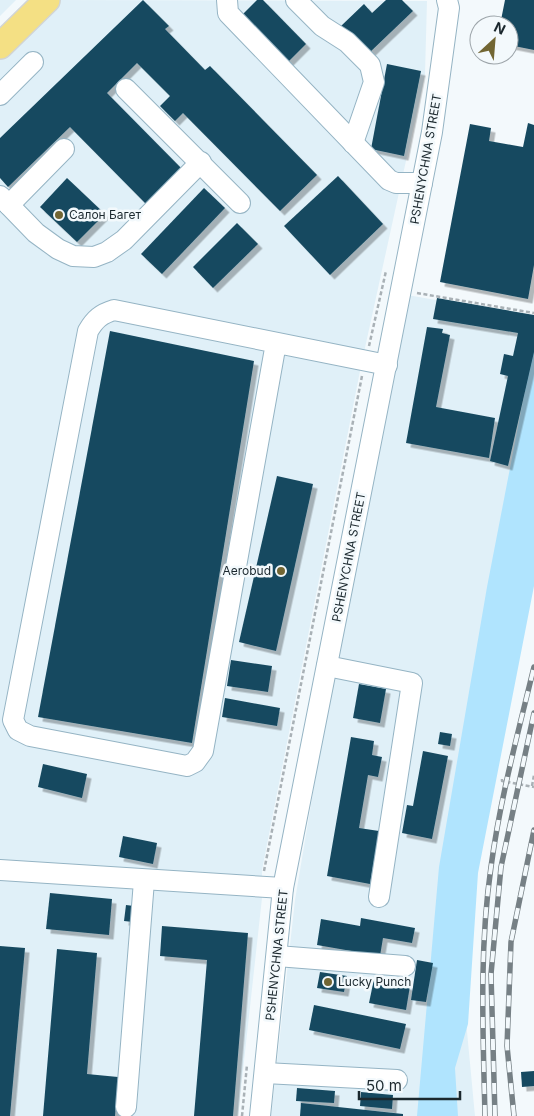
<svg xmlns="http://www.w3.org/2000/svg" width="534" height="1116" viewBox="0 0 534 1116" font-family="Inter,sans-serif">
	<defs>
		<filter id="shadow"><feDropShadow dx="4.5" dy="4.5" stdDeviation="0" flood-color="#0004"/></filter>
	</defs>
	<rect width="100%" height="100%" fill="#f3f9fc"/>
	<g fill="#e0f0f8">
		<polygon points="0,0 16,0 0,16"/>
		<polygon points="54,0 427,1 425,74 361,366 262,870 262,898 238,1116 0,1116 0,54"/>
		<polygon points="407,295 534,317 463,989 475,1116 271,1116 295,900 323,733"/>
	</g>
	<polygon fill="#b0e4fe" points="534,344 534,586 478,873 468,1024 455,1068 458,1116 417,1116 439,867 487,587"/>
	<g fill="#174a60" filter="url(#shadow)">
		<polygon points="143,0 169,26 165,29 205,70 210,66 317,175 280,211 183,113 175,121 160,106 170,96 137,63 107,93 182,169 146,204 70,127 8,187 0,178 0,138"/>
		<polygon points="257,0 263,0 306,44 286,64 240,17"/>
		<polygon points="386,0 402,0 413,11 368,54 341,26 364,4 372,13"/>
		<polygon points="505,0 534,0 534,50 509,45 509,25 500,25"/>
		<polygon points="387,64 421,71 404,156 371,149"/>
		<polygon points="528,123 534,125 534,265 528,299 440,282 470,124 491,128 489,141 523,147"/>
		<polygon points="338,176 383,224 330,275 284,226"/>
		<polygon points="67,178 105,214 77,242 40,207"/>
		<polygon points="204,188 225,208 162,274 141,254"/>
		<polygon points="237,223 258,244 213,288 193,267"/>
		<polygon points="437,298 534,315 534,352 508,466 490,461 508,376 500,374 504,354 513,356 518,333 433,319"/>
		<polygon points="427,327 443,329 442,333 450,335 436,407 495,418 489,458 406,443"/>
		<polygon points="110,331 254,361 192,743 38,717"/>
		<polygon points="277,476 313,484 276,651 239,642"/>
		<polygon points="231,660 272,666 268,692 227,686"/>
		<polygon points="359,684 386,689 380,723 353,718"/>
		<polygon points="225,698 280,708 277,726 222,717"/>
		<polygon points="440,732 452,734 450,746 438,744"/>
		<polygon points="351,737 374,741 372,755 382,757 378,777 368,775 359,828 379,831 370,884 327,876"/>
		<polygon points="423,751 448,756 432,839 402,833 407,805 413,806"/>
		<polygon points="43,764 87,774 82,798 38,787"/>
		<polygon points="123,836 157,843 153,864 119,857"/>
		<polygon points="50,893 112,899 109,935 46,929"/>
		<polygon points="126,905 134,906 133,922 124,921"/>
		<polygon points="361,918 415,928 412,943 383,938 380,956 317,945 321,919 360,926"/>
		<polygon points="162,926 248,933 233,1116 194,1116 207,960 160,956"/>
		<polygon points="0,946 25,948 10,1116 0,1116"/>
		<polygon points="57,949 97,953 87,1074 118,1077 115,1116 43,1116"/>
		<polygon points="417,960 433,963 426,1002 411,1000"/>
		<polygon points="320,972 347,976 344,992 317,988"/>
		<polygon points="374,979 410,986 406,1010 369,1003"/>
		<polygon points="314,1005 406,1024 400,1049 309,1030"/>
		<polygon points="534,1071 534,1086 522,1087 521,1072"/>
		<polygon points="297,1088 335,1091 334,1103 296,1101"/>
		<polygon points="361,1092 393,1095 392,1109 360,1106"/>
		<polygon points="301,1103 403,1114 403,1116 300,1116"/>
	</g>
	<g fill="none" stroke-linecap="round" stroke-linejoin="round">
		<g stroke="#95b4c4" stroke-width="22">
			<g id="minor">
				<polyline points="227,0 228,13 389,180 396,183 422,183"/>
				<polyline points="296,0 322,26 347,42 370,65 374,82 353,143"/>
				<polyline points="126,89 240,203"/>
				<polyline points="0,95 33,62"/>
				<polyline points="0,196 36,233 58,249 73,256 94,257 107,252 124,240 201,162"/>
				<polyline points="9,205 64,149"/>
				<path d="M276,343l-73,408 -8,11 -8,4 -157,-30 -12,-6 -5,-10 75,-389c7,-12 13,-17 26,-21l273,55"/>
				<polyline points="327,666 412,683 379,897"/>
				<polyline points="0,870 283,888"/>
				<polyline points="277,956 405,966"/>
				<polyline points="265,1073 397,1080"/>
				<polyline points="126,1107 144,881"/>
				<polyline points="260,1116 283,888 432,132 449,8 447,0"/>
			</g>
		</g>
		<g stroke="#d1d4d5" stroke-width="28">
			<polyline id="major" points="0,46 47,0"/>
		</g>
		<g stroke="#a9b1b6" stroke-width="2.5" stroke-dasharray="4 2.5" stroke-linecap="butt">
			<polyline points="417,293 534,313"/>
			<polyline points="369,346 386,271"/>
			<polyline points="502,779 502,781 534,787"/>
			<polyline points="532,786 534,775"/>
			<polyline points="264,871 362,376"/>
			<polyline points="242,1116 247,1065"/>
		</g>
		<use href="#minor" stroke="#fff" stroke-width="20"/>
		<use href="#major" stroke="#f4e084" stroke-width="25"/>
		<g stroke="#768085" stroke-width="5.5">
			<g id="rail">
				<path d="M485,1116c-2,-84 -6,-166 6,-249 9,-68 27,-134 43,-200"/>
				<polyline points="495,1116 491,974 501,867 534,713"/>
				<polyline points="514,1116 507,1046 511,942 534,830"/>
			</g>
		</g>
		<use href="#rail" stroke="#f3f9fc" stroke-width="4" stroke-dasharray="11" stroke-linecap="butt"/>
	</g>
	<g fill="#726633" stroke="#f3f9fc" stroke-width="2">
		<circle cx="59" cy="215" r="5"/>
		<circle cx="281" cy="571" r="5"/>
		<circle cx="328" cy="982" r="5"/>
	</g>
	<g text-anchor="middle" stroke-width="5" stroke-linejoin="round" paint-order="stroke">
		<g font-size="12" fill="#1b282e" stroke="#f3f9fc">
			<text transform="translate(426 159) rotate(-80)" y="4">PSHENYCHNA STREET</text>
			<text transform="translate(349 557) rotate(-79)" y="4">PSHENYCHNA STREET</text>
			<text transform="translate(277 955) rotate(-84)" y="4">PSHENYCHNA STREET</text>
		</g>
		<g font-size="12" fill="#1b282e" stroke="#f3f9fc" text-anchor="start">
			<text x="69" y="219">Салон Багет</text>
			<text x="271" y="575" text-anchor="end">Aerobud</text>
			<text x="338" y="986">Lucky Punch</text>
		</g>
	</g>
	<g transform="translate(494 40) rotate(26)"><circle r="24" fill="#f3f9fc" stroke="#9da5aa"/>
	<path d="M0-4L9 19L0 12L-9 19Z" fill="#726633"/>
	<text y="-8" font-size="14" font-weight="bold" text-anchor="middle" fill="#1b282e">N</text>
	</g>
	<path d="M359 1091v8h101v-8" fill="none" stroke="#1b282e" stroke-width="2.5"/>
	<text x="366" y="1091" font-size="15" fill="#1b282e" stroke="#f3f9fc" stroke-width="4" paint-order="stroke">50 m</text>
</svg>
